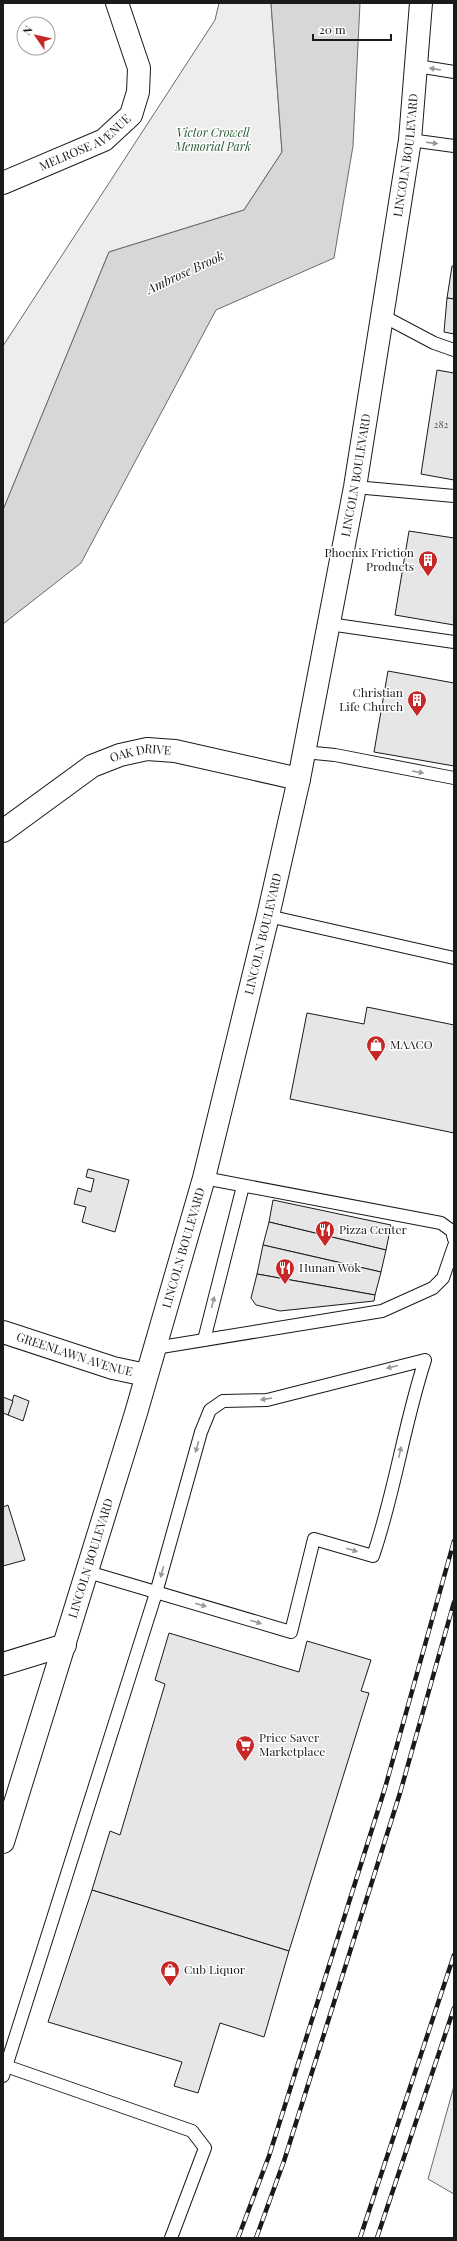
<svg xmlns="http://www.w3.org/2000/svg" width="457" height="2241" viewBox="0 0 457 2241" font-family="'Playfair Display',serif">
	<rect width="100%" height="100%" fill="#fff"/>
	<g fill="#ededed" stroke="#6a6a6a">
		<polygon points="219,3 271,3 282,152 244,210 109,252 3,510 3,346 215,20"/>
		<polygon points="454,2086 454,2194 428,2179"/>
	</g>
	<polygon fill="#d7d7d7" stroke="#6a6a6a" points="271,3 360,3 353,146 334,258 216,310 81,563 3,624 3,510 109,252 244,210 282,152"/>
	<g fill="#e6e6e6" stroke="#1a1a1a">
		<polygon points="452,266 454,266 454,299 447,298"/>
		<polygon points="447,298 454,299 454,334 444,332"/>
		<polygon points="437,370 454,373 454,480 421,474"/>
		<polygon points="409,531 454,538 454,625 395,615"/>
		<polygon points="388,671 454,683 454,766 374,752"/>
		<polygon points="367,1007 454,1025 454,1133 290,1099 307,1013 364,1024"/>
		<polygon points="88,1169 129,1180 115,1232 82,1222 86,1207 74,1204 78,1188 91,1192 94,1179 86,1177"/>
		<polygon points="273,1200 391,1225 386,1250 269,1222"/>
		<polygon points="269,1222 386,1250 381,1272 263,1245"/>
		<polygon points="263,1245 381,1272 375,1295 257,1274"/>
		<polygon points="257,1274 375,1295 374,1301 280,1311 256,1305 251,1298"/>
		<polygon points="14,1395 29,1401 23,1421 8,1415"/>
		<polygon points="3,1397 13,1401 8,1415 3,1413"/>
		<polygon points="8,1505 25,1560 3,1566 3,1507"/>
		<polygon points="169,1633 299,1672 307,1641 371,1660 361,1691 369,1693 289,1951 92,1890 110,1831 120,1835 165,1684 155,1680"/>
		<polygon points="92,1890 289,1951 264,2037 220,2023 198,2093 174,2086 182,2062 48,2022"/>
	</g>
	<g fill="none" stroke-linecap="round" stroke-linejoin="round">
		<g stroke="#1a1a1a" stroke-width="14">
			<g id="service">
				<polyline points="417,66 454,72"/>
				<polyline points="410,140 454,146"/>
				<polyline points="383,316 434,343 454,350"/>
				<polyline points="355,487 454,496"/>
				<polyline points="329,624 454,642"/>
				<polyline points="304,752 335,755 454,778"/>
				<polyline points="268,916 454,958"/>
				<polyline points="204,1178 441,1223 452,1231 454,1239"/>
				<polyline points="204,1340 243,1186"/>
				<polyline points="155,1348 382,1311 433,1288 443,1278 454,1246"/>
				<polyline points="3,2065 192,2131 205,2148 171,2238"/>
				<path d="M3,2076l153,-483 45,-161 9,-22 13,-9 44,-1 158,-40c-21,64 -30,132 -52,196l-59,-17 -23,93 -203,-60"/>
			</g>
		</g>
		<g stroke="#1a1a1a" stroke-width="24">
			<g id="minor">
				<path id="s1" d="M3,183l101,-43 27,-25 7,-23 1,-24 -22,-65"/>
				<path id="s2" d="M3,831l89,-65 28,-11 27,-6 28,2 124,28"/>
				<path id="s3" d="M3,1332l110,36 33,7"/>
				<polyline points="3,1664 65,1645"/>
			</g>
		</g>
		<g stroke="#1a1a1a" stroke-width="24">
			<g id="secondary">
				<path id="s4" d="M3,1842l133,-429 68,-235 64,-262 31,-137 56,-292 55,-347 11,-137"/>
			</g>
		</g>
		<use href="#service" stroke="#fff" stroke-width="12"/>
		<use href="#minor" stroke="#fff" stroke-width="22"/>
		<use href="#secondary" stroke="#fff" stroke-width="22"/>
		<g stroke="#1a1a1a" stroke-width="4.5">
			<g id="rail">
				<polyline points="238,2238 269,2156 385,1788 454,1541"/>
				<polyline points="256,2238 284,2161 400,1793 454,1602"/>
				<polyline points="360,2238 454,1955"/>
				<polyline points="377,2238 454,2008"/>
			</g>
		</g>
		<use href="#rail" stroke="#fff" stroke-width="3" stroke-dasharray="9" stroke-linecap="butt"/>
	</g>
	<defs><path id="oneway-solid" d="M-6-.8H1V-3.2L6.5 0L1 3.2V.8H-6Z"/></defs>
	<g fill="#989898">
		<use href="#oneway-solid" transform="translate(435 69) rotate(-171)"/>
		<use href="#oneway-solid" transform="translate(432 143) rotate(7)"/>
		<use href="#oneway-solid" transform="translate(418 772) rotate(10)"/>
		<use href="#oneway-solid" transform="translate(213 1302) rotate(-76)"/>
		<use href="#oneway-solid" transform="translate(392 1367) rotate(166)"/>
		<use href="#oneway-solid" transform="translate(266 1399) rotate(171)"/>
		<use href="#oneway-solid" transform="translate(197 1447) rotate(106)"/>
		<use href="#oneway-solid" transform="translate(400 1452) rotate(-77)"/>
		<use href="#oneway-solid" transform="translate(352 1550) rotate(17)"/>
		<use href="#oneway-solid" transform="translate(162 1572) rotate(106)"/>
		<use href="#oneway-solid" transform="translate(201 1605) rotate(16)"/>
		<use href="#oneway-solid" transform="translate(256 1622) rotate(17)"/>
	</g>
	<defs>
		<g id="building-pin" transform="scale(1)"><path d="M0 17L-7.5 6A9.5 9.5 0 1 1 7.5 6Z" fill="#c62828" stroke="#fff"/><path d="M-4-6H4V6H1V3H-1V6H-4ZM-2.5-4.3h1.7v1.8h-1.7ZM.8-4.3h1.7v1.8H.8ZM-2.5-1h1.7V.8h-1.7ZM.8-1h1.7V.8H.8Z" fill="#fff"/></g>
		<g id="shop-pin" transform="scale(1)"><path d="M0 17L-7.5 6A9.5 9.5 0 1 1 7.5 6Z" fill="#c62828" stroke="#fff"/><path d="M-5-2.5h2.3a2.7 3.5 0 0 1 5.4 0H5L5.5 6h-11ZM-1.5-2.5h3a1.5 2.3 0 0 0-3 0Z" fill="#fff"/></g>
		<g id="restaurant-pin" transform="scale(1)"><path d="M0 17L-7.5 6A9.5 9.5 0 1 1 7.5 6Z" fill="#c62828" stroke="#fff"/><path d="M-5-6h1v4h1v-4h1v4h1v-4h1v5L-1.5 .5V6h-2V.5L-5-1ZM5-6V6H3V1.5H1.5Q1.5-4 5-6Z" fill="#fff"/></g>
		<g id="supermarket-pin" transform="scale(1)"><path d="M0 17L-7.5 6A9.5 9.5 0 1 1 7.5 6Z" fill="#c62828" stroke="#fff"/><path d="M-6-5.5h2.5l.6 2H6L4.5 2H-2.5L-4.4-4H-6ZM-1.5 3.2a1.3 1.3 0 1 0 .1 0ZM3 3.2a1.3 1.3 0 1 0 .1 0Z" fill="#fff"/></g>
	</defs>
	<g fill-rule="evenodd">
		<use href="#building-pin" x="428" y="560"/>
		<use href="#building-pin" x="417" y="700"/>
		<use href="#shop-pin" x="376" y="1045"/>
		<use href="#restaurant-pin" x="325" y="1230"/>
		<use href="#restaurant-pin" x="285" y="1268"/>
		<use href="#supermarket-pin" x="245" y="1745"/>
		<use href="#shop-pin" x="170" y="1970"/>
	</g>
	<g text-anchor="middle" stroke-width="3" stroke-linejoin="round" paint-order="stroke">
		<g font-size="10" fill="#4d4d4d">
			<text x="441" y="428">282</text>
		</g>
		<g font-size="12" font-style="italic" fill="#2b5a34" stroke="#fff">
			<text x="213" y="137">Victor Crowell<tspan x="213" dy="14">Memorial Park</tspan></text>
		</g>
		<g font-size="12" fill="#1a1a1a" stroke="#fff">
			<text dy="4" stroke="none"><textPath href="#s1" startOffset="92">MELROSE AVENUE</textPath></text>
			<text dy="4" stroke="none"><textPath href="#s4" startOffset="1737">LINCOLN BOULEVARD</textPath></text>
			<text dy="4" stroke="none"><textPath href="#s4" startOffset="1413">LINCOLN BOULEVARD</textPath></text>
			<text dy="4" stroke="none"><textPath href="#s2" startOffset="161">OAK DRIVE</textPath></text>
			<text dy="4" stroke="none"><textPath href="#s4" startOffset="945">LINCOLN BOULEVARD</textPath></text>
			<text dy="4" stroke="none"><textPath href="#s4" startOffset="621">LINCOLN BOULEVARD</textPath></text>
			<text dy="4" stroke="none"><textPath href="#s3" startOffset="75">GREENLAWN AVENUE</textPath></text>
			<text dy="4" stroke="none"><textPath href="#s4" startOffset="297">LINCOLN BOULEVARD</textPath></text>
		</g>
		<g font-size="12" fill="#1a1a1a" stroke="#fff" text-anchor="start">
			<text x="414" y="557" text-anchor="end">Phoenix Friction<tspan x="414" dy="14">Products</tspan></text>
			<text x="403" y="697" text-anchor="end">Christian<tspan x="403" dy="14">Life Church</tspan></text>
			<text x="390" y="1049">MAACO</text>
			<text x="339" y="1234">Pizza Center</text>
			<text x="299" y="1272">Hunan Wok</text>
			<text x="259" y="1742">Price Saver<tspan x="259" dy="14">Marketplace</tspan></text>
			<text x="184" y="1974">Cub Liquor</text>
		</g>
		<g font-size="13" font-style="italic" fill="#1a1a1a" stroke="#fff">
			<text transform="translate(185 272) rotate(-25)" y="5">Ambrose Brook</text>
		</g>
	</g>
	<rect width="457" height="2241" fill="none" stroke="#1a1a1a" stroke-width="8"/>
	<g transform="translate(36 36) rotate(304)"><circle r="19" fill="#ffffff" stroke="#a3a3a3"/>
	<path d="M0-3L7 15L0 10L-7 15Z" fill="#c62828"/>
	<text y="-6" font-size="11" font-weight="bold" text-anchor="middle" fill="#1a1a1a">N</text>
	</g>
	<path d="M313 34v6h78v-6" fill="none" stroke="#1a1a1a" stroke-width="2"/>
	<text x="319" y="34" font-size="12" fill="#1a1a1a" stroke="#ffffff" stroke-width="3" paint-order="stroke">20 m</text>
</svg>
